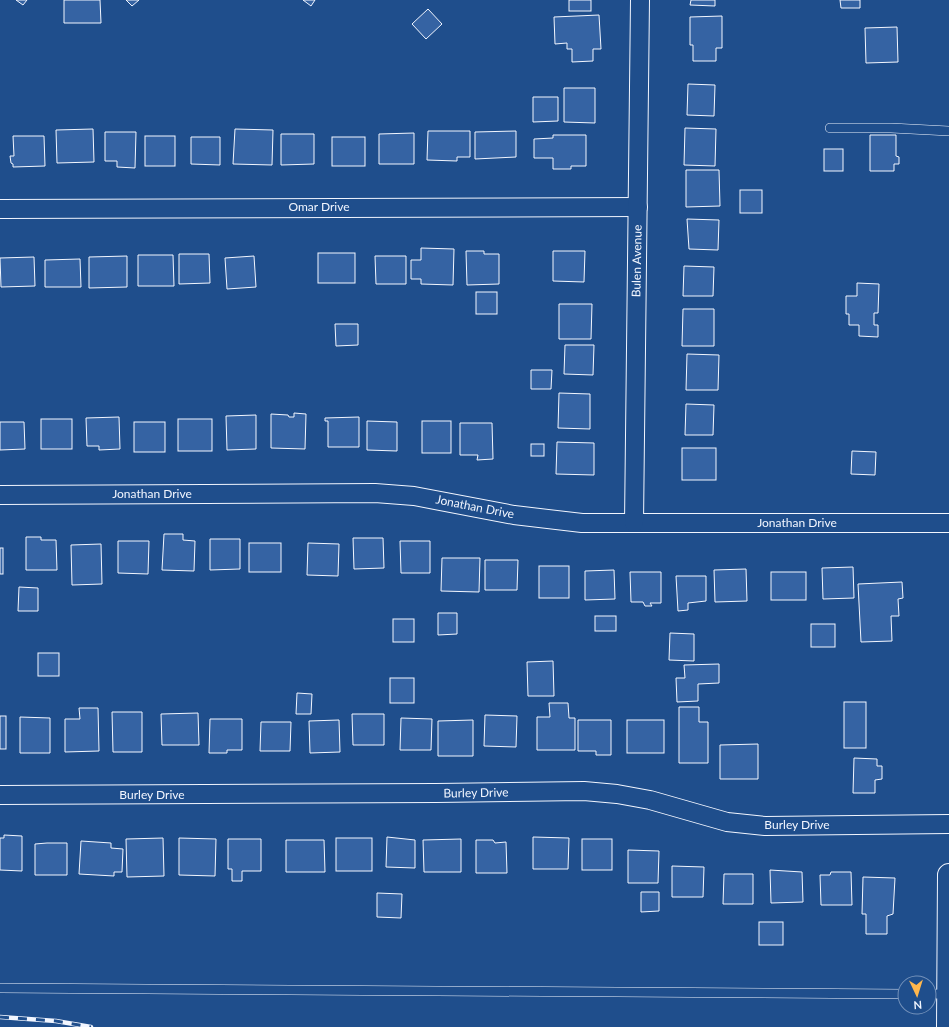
<svg xmlns="http://www.w3.org/2000/svg" width="949" height="1027" viewBox="0 0 949 1027" font-family="Lato,sans-serif">
	<rect width="100%" height="100%" fill="#1f4e8c"/>
	<g fill="#3563a3" stroke="#f2f6ff">
		<polygon points="16,0 27,0 23,5"/>
		<polygon points="64,0 100,0 101,23 64,23"/>
		<polygon points="126,0 139,0 132,6"/>
		<polygon points="303,0 315,0 311,6"/>
		<rect x="569" y="0" width="22" height="11"/>
		<polygon points="691,0 715,0 715,6 690,5"/>
		<polygon points="840,0 860,0 860,8 841,8"/>
		<polygon points="428,9 442,24 426,39 412,24"/>
		<polygon points="599,15 601,49 593,49 593,61 572,62 572,49 567,49 567,43 555,44 554,17"/>
		<polygon points="722,16 722,48 716,48 716,61 693,61 693,45 690,45 690,17"/>
		<polygon points="897,27 898,62 866,63 865,28"/>
		<polygon points="688,84 715,85 714,116 687,115"/>
		<polygon points="564,88 595,88 595,123 564,122"/>
		<polygon points="533,97 558,97 558,121 533,122"/>
		<polygon points="685,128 716,129 715,166 684,165"/>
		<polygon points="93,129 94,162 57,163 56,130"/>
		<polygon points="235,129 273,130 272,165 233,164"/>
		<polygon points="428,131 470,131 470,157 457,157 457,161 427,160"/>
		<polygon points="516,131 516,157 475,159 475,132"/>
		<polygon points="105,132 136,132 135,168 117,167 117,161 105,161"/>
		<polygon points="414,133 414,164 379,164 379,134"/>
		<polygon points="281,134 314,134 314,164 281,165"/>
		<polygon points="553,135 586,135 586,166 571,166 571,169 553,169 553,158 534,158 534,139 553,138"/>
		<polygon points="870,135 896,135 896,156 899,157 899,164 894,164 894,171 870,171"/>
		<polygon points="13,136 44,136 45,166 13,167 13,164 11,163 10,156 14,156"/>
		<rect x="145" y="136" width="30" height="30"/>
		<polygon points="191,137 220,137 220,165 191,164"/>
		<rect x="332" y="137" width="33" height="29"/>
		<rect x="824" y="149" width="19" height="22"/>
		<polygon points="686,170 719,170 720,206 686,207"/>
		<rect x="740" y="190" width="22" height="23"/>
		<polygon points="687,219 719,220 718,250 689,249"/>
		<polygon points="421,248 454,249 453,285 421,284 421,279 411,279 411,260 421,260"/>
		<polygon points="466,251 484,251 484,254 499,254 499,284 467,285"/>
		<polygon points="553,251 585,251 584,282 553,281"/>
		<rect x="318" y="253" width="37" height="30"/>
		<polygon points="179,254 209,254 210,283 179,284"/>
		<polygon points="138,255 173,255 174,286 138,286"/>
		<polygon points="127,256 127,287 89,288 89,257"/>
		<polygon points="254,256 256,287 227,289 225,258"/>
		<polygon points="375,256 406,256 406,284 376,284"/>
		<polygon points="34,257 35,286 1,287 0,258"/>
		<polygon points="80,259 81,287 45,287 45,260"/>
		<polygon points="684,266 714,267 713,296 683,296"/>
		<polygon points="857,283 879,284 878,313 874,313 874,325 878,325 878,337 859,336 859,325 849,325 849,314 846,314 846,296 857,296"/>
		<rect x="476" y="292" width="21" height="22"/>
		<polygon points="559,304 592,304 591,339 559,339"/>
		<polygon points="683,309 714,309 714,346 682,346"/>
		<polygon points="335,324 358,324 358,345 336,346"/>
		<polygon points="565,345 594,345 593,375 564,374"/>
		<polygon points="687,354 719,355 718,390 686,390"/>
		<polygon points="531,370 552,370 551,389 531,389"/>
		<polygon points="559,393 590,394 590,429 558,428"/>
		<polygon points="686,404 714,405 713,435 685,435"/>
		<polygon points="294,413 306,414 305,449 271,448 271,414 288,415 289,417 294,417"/>
		<polygon points="256,415 256,449 227,450 226,416"/>
		<polygon points="119,417 120,449 99,450 99,446 87,446 86,418"/>
		<polygon points="359,417 359,447 328,447 328,421 325,421 325,418"/>
		<rect x="41" y="419" width="31" height="30"/>
		<rect x="178" y="419" width="34" height="32"/>
		<polygon points="367,421 397,422 397,451 367,450"/>
		<rect x="422" y="421" width="29" height="32"/>
		<polygon points="0,422 24,422 25,449 0,450"/>
		<rect x="134" y="422" width="31" height="30"/>
		<polygon points="460,423 492,423 493,459 477,460 478,455 460,455"/>
		<polygon points="557,442 594,443 594,475 556,474"/>
		<rect x="531" y="444" width="13" height="12"/>
		<rect x="682" y="448" width="34" height="32"/>
		<polygon points="852,451 876,452 875,475 851,474"/>
		<polygon points="164,534 183,534 183,540 195,541 194,571 162,570"/>
		<polygon points="26,537 41,537 41,540 56,540 57,570 26,570"/>
		<polygon points="353,538 383,538 384,568 354,569"/>
		<polygon points="210,539 240,539 240,569 210,570"/>
		<polygon points="118,541 149,541 148,574 118,573"/>
		<polygon points="400,541 430,541 430,573 401,573"/>
		<rect x="249" y="543" width="32" height="29"/>
		<polygon points="308,543 339,544 338,576 307,575"/>
		<polygon points="101,544 102,584 72,585 71,545"/>
		<rect x="0" y="548" width="3" height="26"/>
		<polygon points="442,558 480,558 479,592 441,591"/>
		<polygon points="485,560 518,560 517,590 485,590"/>
		<rect x="539" y="566" width="30" height="32"/>
		<polygon points="853,567 854,598 823,599 822,568"/>
		<polygon points="746,569 747,601 715,602 714,570"/>
		<polygon points="614,570 615,599 585,600 585,571"/>
		<polygon points="630,572 661,572 661,603 650,603 652,606 645,606 643,602 631,602"/>
		<rect x="771" y="572" width="35" height="28"/>
		<polygon points="676,576 706,576 706,601 688,603 688,610 678,611"/>
		<polygon points="902,582 903,598 898,599 899,616 891,616 892,641 861,642 858,584"/>
		<polygon points="19,587 38,588 38,611 18,611"/>
		<polygon points="438,613 457,613 457,634 438,635"/>
		<rect x="595" y="616" width="21" height="15"/>
		<rect x="393" y="619" width="21" height="23"/>
		<rect x="811" y="624" width="24" height="23"/>
		<polygon points="670,633 694,634 694,661 669,660"/>
		<rect x="38" y="653" width="21" height="23"/>
		<polygon points="553,661 554,696 528,696 527,662"/>
		<polygon points="719,664 719,683 698,684 698,701 677,702 676,678 685,678 684,665"/>
		<rect x="390" y="678" width="24" height="25"/>
		<polygon points="297,693 312,694 311,714 296,714"/>
		<rect x="844" y="702" width="22" height="46"/>
		<polygon points="549,703 568,703 569,718 575,718 575,750 537,750 537,717 550,717"/>
		<polygon points="679,707 699,707 699,722 708,722 708,763 679,763"/>
		<polygon points="79,708 98,708 99,751 65,752 65,719 80,719"/>
		<polygon points="112,712 142,712 142,752 113,752"/>
		<polygon points="198,713 199,745 162,745 161,714"/>
		<polygon points="352,714 384,714 384,745 353,745"/>
		<polygon points="485,715 517,716 516,747 484,746"/>
		<rect x="0" y="716" width="6" height="33"/>
		<polygon points="20,717 50,718 50,753 20,753"/>
		<polygon points="401,718 432,719 431,750 400,750"/>
		<polygon points="210,719 242,719 242,750 227,750 227,753 209,753"/>
		<polygon points="339,720 340,752 310,753 309,721"/>
		<polygon points="473,720 473,756 438,756 438,721"/>
		<polygon points="578,720 611,720 611,755 596,755 596,751 578,751"/>
		<rect x="627" y="720" width="37" height="33"/>
		<polygon points="261,722 291,722 290,751 260,751"/>
		<polygon points="758,744 758,779 720,779 720,745"/>
		<polygon points="854,758 877,759 877,766 882,766 882,779 875,780 875,793 853,793"/>
		<polygon points="4,835 22,836 22,871 0,870 0,838 4,838"/>
		<polygon points="387,837 415,840 415,868 386,867"/>
		<polygon points="533,837 569,838 568,869 533,869"/>
		<polygon points="163,838 164,876 127,877 126,839"/>
		<polygon points="179,838 216,839 215,876 179,875"/>
		<rect x="336" y="838" width="36" height="33"/>
		<polygon points="228,839 261,839 261,871 242,871 242,881 232,881 232,869 228,869"/>
		<polygon points="461,839 461,872 424,872 423,840"/>
		<rect x="582" y="839" width="30" height="31"/>
		<polygon points="286,840 324,840 325,872 286,872"/>
		<polygon points="476,840 493,840 495,843 506,842 507,873 476,873"/>
		<polygon points="81,841 111,843 111,848 123,849 122,872 114,872 114,876 79,874"/>
		<polygon points="47,843 67,843 67,875 35,875 35,844"/>
		<polygon points="628,850 659,851 658,883 628,883"/>
		<polygon points="672,866 704,867 703,897 672,897"/>
		<polygon points="770,870 802,872 803,902 771,903"/>
		<polygon points="831,872 851,872 852,905 821,905 820,875 830,875"/>
		<polygon points="724,874 753,874 753,904 723,904"/>
		<polygon points="863,877 895,878 893,914 887,916 887,934 866,934 866,914 862,914"/>
		<polygon points="641,892 659,892 659,911 641,912"/>
		<polygon points="377,893 402,894 401,918 377,917"/>
		<rect x="759" y="922" width="24" height="23"/>
	</g>
	<g fill="none" stroke-linecap="round" stroke-linejoin="round">
		<g stroke="#f2f6ff" stroke-width="10">
			<g id="lane">
				<polyline points="830,128 891,128 949,131"/>
				<polyline points="0,988 905,994"/>
				<polyline points="929,994 948,994"/>
			</g>
		</g>
		<g stroke="#f2f6ff" stroke-width="20">
			<g id="street">
				<polyline points="0,209 638,207"/>
				<polyline points="0,495 375,493 414,496 514,515 582,523 949,523"/>
				<polyline points="634,523 640,0"/>
				<polyline points="0,795 436,793 584,791 617,794 650,800 727,822 765,826 949,824"/>
			</g>
		</g>
		<g stroke="#f2f6ff" stroke-width="24">
			<polyline id="secondary" points="948,1027 949,875"/>
		</g>
		<use href="#lane" stroke="#1f4e8c" stroke-width="9"/>
		<use href="#street" stroke="#1f4e8c" stroke-width="18"/>
		<use href="#secondary" stroke="#1f4e8c" stroke-width="22"/>
		<g stroke="#f2f6ff" stroke-width="4.5">
			<polyline id="rail" points="0,1017 56,1021 91,1027"/>
		</g>
		<use href="#rail" stroke="#1f4e8c" stroke-width="3" stroke-dasharray="9" stroke-linecap="butt"/>
	</g>
	<g text-anchor="middle" stroke-width="3" stroke-linejoin="round" paint-order="stroke">
		<g font-size="12" fill="#f2f6ff" stroke="#1f4e8c">
			<text x="319" y="211">Omar Drive</text>
			<text transform="translate(637 261) rotate(-89)" y="4">Bulen Avenue</text>
			<text x="152" y="498">Jonathan Drive</text>
			<text transform="translate(475 507) rotate(11)" y="4">Jonathan Drive</text>
			<text x="797" y="527">Jonathan Drive</text>
			<text transform="translate(476 793) rotate(-1)" y="4">Burley Drive</text>
			<text x="152" y="799">Burley Drive</text>
			<text x="797" y="829">Burley Drive</text>
		</g>
	</g>
	<g transform="translate(917 995) rotate(176)"><circle r="19" fill="#1f4e8c" stroke="#7391ba"/>
	<path d="M0-3L7 15L0 10L-7 15Z" fill="#ffb74d"/>
	<text y="-6" font-size="11" font-weight="bold" text-anchor="middle" fill="#f2f6ff">N</text>
	</g>
</svg>
